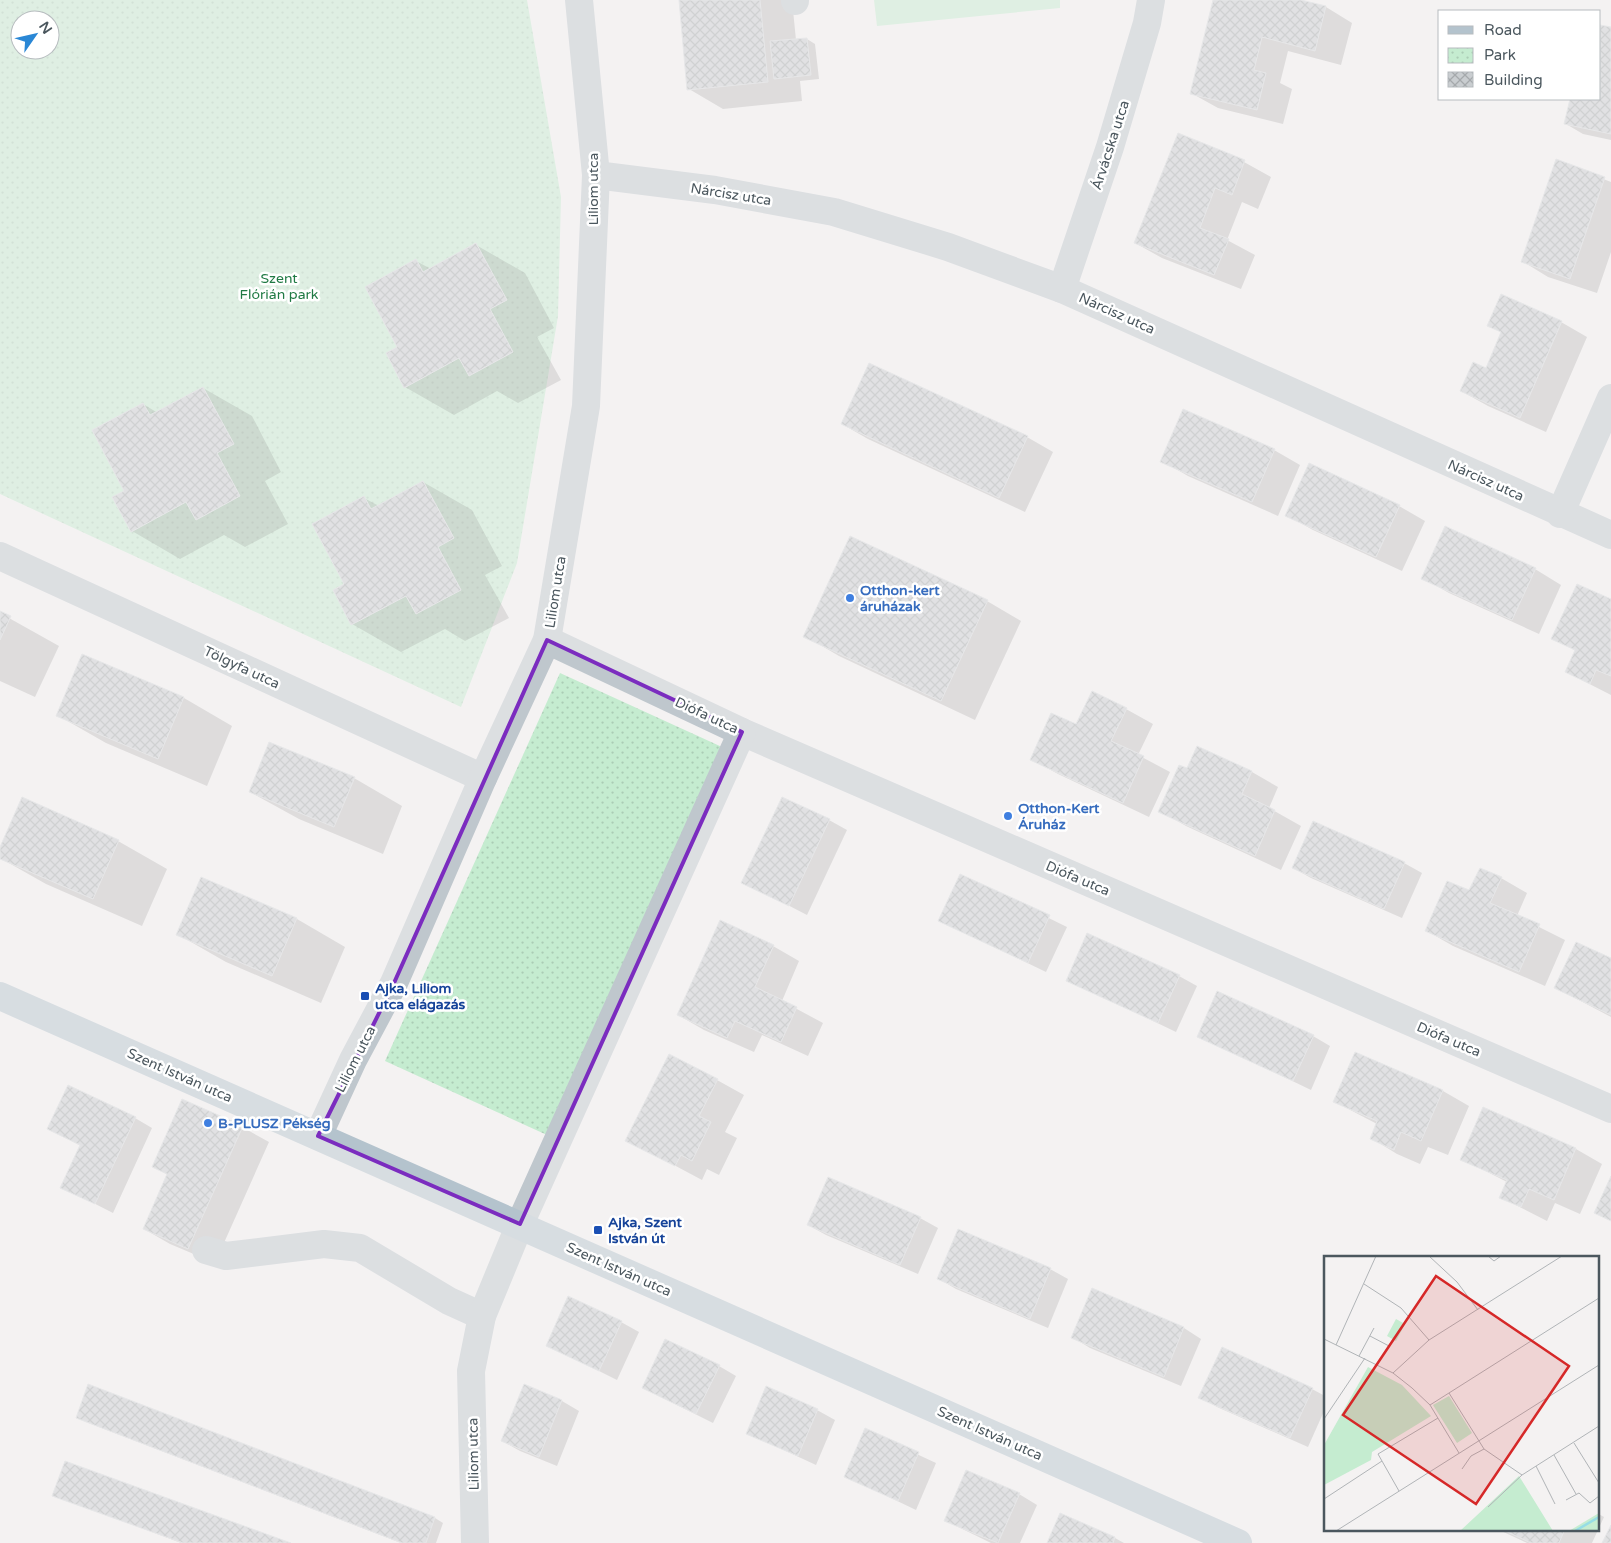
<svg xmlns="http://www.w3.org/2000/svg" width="1611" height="1543" viewBox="0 0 1611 1543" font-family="'Varela Round',sans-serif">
	<defs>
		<pattern id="park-dots" width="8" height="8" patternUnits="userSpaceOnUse" patternTransform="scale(1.25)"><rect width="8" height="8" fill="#c5ecd0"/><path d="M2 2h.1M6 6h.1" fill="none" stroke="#abccb5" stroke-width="1.8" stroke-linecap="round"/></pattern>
		<pattern id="building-cross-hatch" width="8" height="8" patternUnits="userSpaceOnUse" patternTransform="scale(1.25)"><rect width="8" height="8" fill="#c9cdd0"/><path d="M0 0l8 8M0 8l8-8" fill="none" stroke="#a5a9ac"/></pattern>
	</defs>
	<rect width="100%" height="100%" fill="#f4f2f2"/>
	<g fill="url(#park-dots)" fill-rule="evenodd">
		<path d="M0,0h527l34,197 -3,119 -41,247 -56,144 -461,-213zM20,20h30v30h-30z"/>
		<polygon points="560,673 722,747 547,1135 385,1061"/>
	</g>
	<polygon fill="#c5ecd0" points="874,0 1060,0 1060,8 877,26"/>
	<g fill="#0003">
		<polygon points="680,0 792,0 796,40 807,39 815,44 819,79 800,81 802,101 723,109 689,89"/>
		<polygon points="1215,0 1296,0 1326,7 1352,23 1341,65 1288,51 1280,83 1292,89 1283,124 1218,108 1191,93"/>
		<polygon points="1600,26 1611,28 1611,140 1583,134 1566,124 1571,99 1600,99"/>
		<polygon points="1178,135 1244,162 1271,177 1258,209 1242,202 1227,240 1255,255 1241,289 1162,258 1135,243"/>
		<polygon points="1557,161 1611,182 1611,252 1597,293 1548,277 1522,261"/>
		<polygon points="476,245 525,273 554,328 537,337 561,380 518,403 497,391 454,415 405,387 416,261 431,269"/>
		<polygon points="1561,322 1587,337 1546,432 1488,406 1461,391 1486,369 1502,333 1489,325"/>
		<polygon points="203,388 252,416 281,472 265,481 288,524 245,547 224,535 180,559 132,531 126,491 143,404 158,413"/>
		<polygon points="842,424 1027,437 1053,452 1025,512 868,439"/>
		<polygon points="1274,450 1300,465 1278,516 1188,476 1162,461"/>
		<polygon points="423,482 472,510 502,566 485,575 509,618 465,641 445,629 401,652 352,624 334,591 346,585 364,498 379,506"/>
		<polygon points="1399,506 1425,521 1402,571 1313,530 1286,515"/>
		<polygon points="1535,569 1561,585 1539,634 1449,593 1423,578"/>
		<polygon points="987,601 1021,621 975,720 839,656 805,636"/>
		<polygon points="1611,601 1611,695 1566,672 1576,651 1553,638"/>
		<polygon points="0,613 59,646 35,697 0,681"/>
		<polygon points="83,656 184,698 232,726 207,786 106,743 57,715"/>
		<polygon points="1126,709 1153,724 1138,755 1170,772 1149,817 1058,774 1031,759 1077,726"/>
		<polygon points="1198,748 1252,772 1278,787 1269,808 1301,826 1281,870 1186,826 1160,811 1188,770"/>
		<polygon points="354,778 402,806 383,854 299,819 250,792"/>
		<polygon points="829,820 847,830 807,915 743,882"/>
		<polygon points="118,841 167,869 142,926 46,884 0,858 0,850"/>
		<polygon points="1404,863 1422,873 1402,918 1311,878 1293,868"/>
		<polygon points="961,875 1067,927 1046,972 940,921"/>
		<polygon points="201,878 297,919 345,947 321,1003 226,962 177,934"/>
		<polygon points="1501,878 1527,893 1517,916 1565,940 1545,986 1453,946 1427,931 1470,892"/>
		<polygon points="773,946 799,961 782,1001 823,1023 808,1056 762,1035 754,1052 704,1030 678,1015"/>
		<polygon points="1611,959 1611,1017 1556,988"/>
		<polygon points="1179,976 1197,986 1176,1032 1068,980"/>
		<polygon points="1199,1036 1313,1036 1330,1046 1311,1090"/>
		<polygon points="1356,1053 1443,1091 1469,1106 1448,1155 1428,1147 1420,1164 1397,1154 1371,1138 1377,1124 1335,1102"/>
		<polygon points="717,1080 744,1095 725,1132 737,1138 719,1175 707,1169 702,1180 627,1140"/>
		<polygon points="183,1101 242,1127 269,1142 215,1263 170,1244 144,1229 168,1175 154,1167"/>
		<polygon points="135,1118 152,1128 113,1213 62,1187 81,1146 49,1129"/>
		<polygon points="1576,1149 1602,1164 1580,1214 1555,1203 1547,1221 1500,1197 1507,1182 1462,1159"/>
		<polygon points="920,1218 938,1228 918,1274 826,1235 808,1225"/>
		<polygon points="1050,1269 1068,1279 1048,1328 956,1289 939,1279"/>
		<polygon points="1092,1290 1184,1328 1201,1339 1181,1386 1090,1348 1072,1337"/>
		<polygon points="621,1322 639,1332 617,1380 547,1345"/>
		<polygon points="719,1366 736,1376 713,1423 643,1388"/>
		<polygon points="89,1386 435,1518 443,1523 436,1543 401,1543 86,1422 77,1417"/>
		<polygon points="1312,1389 1325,1396 1325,1409 1308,1447 1217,1407 1200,1397"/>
		<polygon points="562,1401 579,1411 557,1466 520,1451 502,1441"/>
		<polygon points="817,1410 835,1420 816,1465 747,1433"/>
		<polygon points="865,1430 936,1463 916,1510 845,1476"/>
		<polygon points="1019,1494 1037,1505 1020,1543 991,1543 946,1521"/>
		<polygon points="54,1495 287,1543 181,1543"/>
		<polygon points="1597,1513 1604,1517 1592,1543 1527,1543 1497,1529 1597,1529"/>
		<polygon points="1115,1538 1124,1543 1049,1543"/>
	</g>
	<g fill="url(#building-cross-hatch)" stroke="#d6d9dc">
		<polygon points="679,0 760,0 768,82 687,90"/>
		<polygon points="1213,0 1301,0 1326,6 1315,51 1262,37 1254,70 1266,73 1257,110 1190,94"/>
		<polygon points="1600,25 1611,27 1611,134 1564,124 1570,99 1600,99"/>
		<polygon points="807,38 811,75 774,79 770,41"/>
		<polygon points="1178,133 1245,160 1232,195 1215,188 1200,228 1229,239 1214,275 1134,243"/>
		<polygon points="1556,159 1605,177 1570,279 1521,262"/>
		<polygon points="476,243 507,300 490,309 513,352 469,376 459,358 404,388 386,353 397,347 365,287 416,259 423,272"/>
		<polygon points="1501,294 1562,321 1520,418 1460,391 1473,362 1486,368 1501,332 1487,326"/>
		<polygon points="869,363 1028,436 999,498 841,424"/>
		<polygon points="203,387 234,444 217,453 240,496 196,520 186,502 131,532 112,497 124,491 92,430 143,403 150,415"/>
		<polygon points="1183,409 1275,449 1252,502 1160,462"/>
		<polygon points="1309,463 1400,505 1376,557 1285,516"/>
		<polygon points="423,481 454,538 438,547 461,590 416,614 406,596 351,625 333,590 344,584 312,524 364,496 371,509"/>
		<polygon points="1445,526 1536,568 1512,620 1421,579"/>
		<polygon points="850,536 988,600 941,701 803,637"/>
		<polygon points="1577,584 1611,599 1611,676 1596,670 1590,684 1565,672 1575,650 1551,639"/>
		<polygon points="0,611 11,616 0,640"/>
		<polygon points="82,654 184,697 158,759 56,716"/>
		<polygon points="1092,691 1127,708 1111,741 1144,756 1123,803 1030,760 1051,713 1076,724"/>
		<polygon points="269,742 355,777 334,827 249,792"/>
		<polygon points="1197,746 1252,771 1242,794 1275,810 1255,856 1158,812 1179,765 1187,768"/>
		<polygon points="22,797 119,840 93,899 0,859 0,847"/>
		<polygon points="782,797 830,819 789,906 741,883"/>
		<polygon points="1313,821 1405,862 1384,909 1292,868"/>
		<polygon points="1480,868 1502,877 1490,903 1540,924 1519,972 1425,931 1447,881 1469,890"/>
		<polygon points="960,874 1050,915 1028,963 938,921"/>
		<polygon points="201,877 297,918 272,976 176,935"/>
		<polygon points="720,920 774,945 755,987 797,1007 781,1042 735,1021 727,1038 677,1015"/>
		<polygon points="1087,933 1180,975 1158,1023 1066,981"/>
		<polygon points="1576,942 1611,958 1611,1015 1554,988"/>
		<polygon points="1217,991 1314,1035 1293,1081 1197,1037"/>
		<polygon points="1355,1052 1443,1090 1421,1141 1401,1132 1394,1150 1370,1139 1377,1121 1333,1102"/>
		<polygon points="669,1054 718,1079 699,1116 711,1122 692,1161 681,1155 675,1166 625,1141"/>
		<polygon points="68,1085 136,1117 95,1204 60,1188 80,1145 47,1129"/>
		<polygon points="182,1099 243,1126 188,1249 143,1229 167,1174 152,1167"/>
		<polygon points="1483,1107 1576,1148 1554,1200 1529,1189 1521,1207 1499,1198 1507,1180 1460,1160"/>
		<polygon points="1611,1176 1611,1221 1594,1213"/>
		<polygon points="828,1177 921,1217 900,1265 807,1225"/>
		<polygon points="958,1229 1051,1268 1030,1319 937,1279"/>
		<polygon points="1092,1288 1184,1327 1164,1377 1071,1338"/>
		<polygon points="568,1296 622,1321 599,1371 546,1346"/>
		<polygon points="665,1339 720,1365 696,1414 642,1388"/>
		<polygon points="1222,1347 1313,1388 1290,1438 1198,1398"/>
		<polygon points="88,1384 435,1517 426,1543 402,1543 76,1418"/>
		<polygon points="524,1384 562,1400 539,1457 501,1441"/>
		<polygon points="766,1386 818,1409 798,1456 746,1434"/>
		<polygon points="865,1428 919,1452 898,1501 844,1477"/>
		<polygon points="65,1461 291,1543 183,1543 52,1496"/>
		<polygon points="966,1470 1020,1493 998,1543 944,1521"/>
		<polygon points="1060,1513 1115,1537 1113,1543 1047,1543"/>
		<polygon points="1611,1525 1611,1543 1602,1543"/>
		<polygon points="1501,1529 1565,1529 1559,1543 1531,1543"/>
	</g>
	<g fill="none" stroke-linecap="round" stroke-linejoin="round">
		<g stroke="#bfc7cd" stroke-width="28">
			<polyline points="795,0 795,1"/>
			<polyline points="596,175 715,190 834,212 948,247 1062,289 1611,535"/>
			<polyline points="1062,289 1110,147 1147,23 1151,0"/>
			<polyline points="1560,514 1611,398"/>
			<polyline points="0,556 483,778"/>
			<polyline points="547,640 742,732 1611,1109"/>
			<polyline points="318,1136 353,1060 394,983 483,778 547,640 586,406 596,175 579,0"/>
			<polyline points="206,1250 226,1256 324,1244 360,1248 449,1301 482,1316"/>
			<polyline points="475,1543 471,1371 482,1316 520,1224 742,732"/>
		</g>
		<polyline stroke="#b4c3cd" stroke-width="28" points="0,996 1238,1543"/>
	</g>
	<path d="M0 0H1611V1543H0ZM547,640l195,92 -222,492 -202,-88 76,-153z" fill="#f4f2f2" fill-opacity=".55" fill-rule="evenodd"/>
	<path fill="none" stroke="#7b2cbf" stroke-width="4" stroke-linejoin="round" d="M547,640l195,92 -222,492 -202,-88 76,-153z"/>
	<g fill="#3f7fe0" stroke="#fff" stroke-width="2">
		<circle cx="850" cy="598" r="5"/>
		<circle cx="1008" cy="816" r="5"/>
		<circle cx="208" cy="1123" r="5"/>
	</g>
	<g fill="#1a4fb4" stroke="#fff" stroke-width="2">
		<rect x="360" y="991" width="10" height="10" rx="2.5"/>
		<rect x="593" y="1225" width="10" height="10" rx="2.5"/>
	</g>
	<g text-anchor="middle" stroke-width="5" stroke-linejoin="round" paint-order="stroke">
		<g font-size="14" fill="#4b575e" stroke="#fff">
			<text transform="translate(1110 145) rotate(-72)" y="5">Árvácska utca</text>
			<text transform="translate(593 189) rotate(-90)" y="5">Liliom utca</text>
			<text transform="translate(731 194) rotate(9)" y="5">Nárcisz utca</text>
			<text transform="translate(1117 313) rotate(24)" y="5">Nárcisz utca</text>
			<text transform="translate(1486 480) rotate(24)" y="5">Nárcisz utca</text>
			<text transform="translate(555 592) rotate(-81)" y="5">Liliom utca</text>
			<text transform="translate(242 667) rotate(25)" y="5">Tölgyfa utca</text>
			<text transform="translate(707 715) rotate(25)" y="5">Diófa utca</text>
			<text transform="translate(1078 878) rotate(23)" y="5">Diófa utca</text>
			<text transform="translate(1449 1039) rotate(23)" y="5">Diófa utca</text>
			<text transform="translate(355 1059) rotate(-63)" y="5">Liliom utca</text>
			<text transform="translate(180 1075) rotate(24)" y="5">Szent István utca</text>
			<text transform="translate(619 1269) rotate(24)" y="5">Szent István utca</text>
			<text transform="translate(990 1433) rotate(24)" y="5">Szent István utca</text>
			<text transform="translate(473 1454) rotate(-91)" y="5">Liliom utca</text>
		</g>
		<g font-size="14" fill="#207a44" stroke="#fff">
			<text x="279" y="283">Szent<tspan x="279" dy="16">Flórián park</tspan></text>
		</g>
		<g font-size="14" font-weight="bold" fill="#366cbe" stroke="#fff" text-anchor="start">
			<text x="860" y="595">Otthon-kert<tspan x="860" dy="16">áruházak</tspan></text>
			<text x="1018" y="813">Otthon-Kert<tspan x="1018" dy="16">Áruház</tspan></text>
			<text x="218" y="1128">B-PLUSZ Pékség</text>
		</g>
		<g font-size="14" font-weight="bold" fill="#164399" stroke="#fff" text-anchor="start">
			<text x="375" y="993">Ajka, Liliom<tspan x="375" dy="16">utca elágazás</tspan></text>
			<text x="608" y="1227">Ajka, Szent<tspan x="608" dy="16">István út</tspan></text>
		</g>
	</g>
	<g transform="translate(1324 1256)">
		<rect width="275" height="275" fill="#f4f2f2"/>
		<path d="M275,257v18h-30z" fill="#c5ecd0"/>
		<path d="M44,111l34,18 29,31 -59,36 -1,8 -47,25v-40zM125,140l23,37 -15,10 -24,-38z" fill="#c5ecd0"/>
		<path d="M72,63l9,5 -9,17 -9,-5zM195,220l34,55h-93z" fill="#c5ecd0"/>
		<path fill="none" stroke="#96dde5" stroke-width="2.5" d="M251,275l24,-14"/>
		<path fill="none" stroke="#b0b4b7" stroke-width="1" d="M105,0l28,26 21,28M164,0l6,5 7,-5M40,28l37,24 28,32M46,80l19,10M0,83l69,34 19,15 18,17 29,48M12,89l40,-89M35,100l15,-28M69,117l36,-33 133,-84M125,137l35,56 38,26M106,149l169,-107M0,163l41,-61M250,187l25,40M230,199l22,39M212,210l19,38M138,213l9,-13 13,-7M75,235l-21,-37 60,-36M0,243l58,-38M242,244l13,-7 11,10 9,-7M164,251l34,-32 77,-49M12,275l263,-166"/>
		<path fill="#d62828" fill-opacity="0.15" stroke="#d62828" stroke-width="2.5" d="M112,20l133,90 -93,138 -133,-89z"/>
		<rect width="275" height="275" fill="none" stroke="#4b575e" stroke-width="2.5"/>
	</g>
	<rect x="1438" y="10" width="162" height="90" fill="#ffffff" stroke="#b7bcbf"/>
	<rect x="1448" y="26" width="25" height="8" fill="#b4c3cd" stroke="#b7bcbf"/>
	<text x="1484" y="35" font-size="15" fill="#4b575e">Road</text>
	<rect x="1448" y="48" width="25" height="15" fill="url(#park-dots)" stroke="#b7bcbf"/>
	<text x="1484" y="60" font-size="15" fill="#4b575e">Park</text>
	<rect x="1448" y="72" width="25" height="15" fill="url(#building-cross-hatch)" stroke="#b7bcbf"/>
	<text x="1484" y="85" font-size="15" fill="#4b575e">Building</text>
	<g transform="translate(35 35) rotate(56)"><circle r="24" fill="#ffffff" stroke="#b7bcbf"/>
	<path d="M0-4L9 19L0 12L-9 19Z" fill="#2a87d5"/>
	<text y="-8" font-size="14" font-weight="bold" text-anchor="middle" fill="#4b575e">N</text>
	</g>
</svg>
